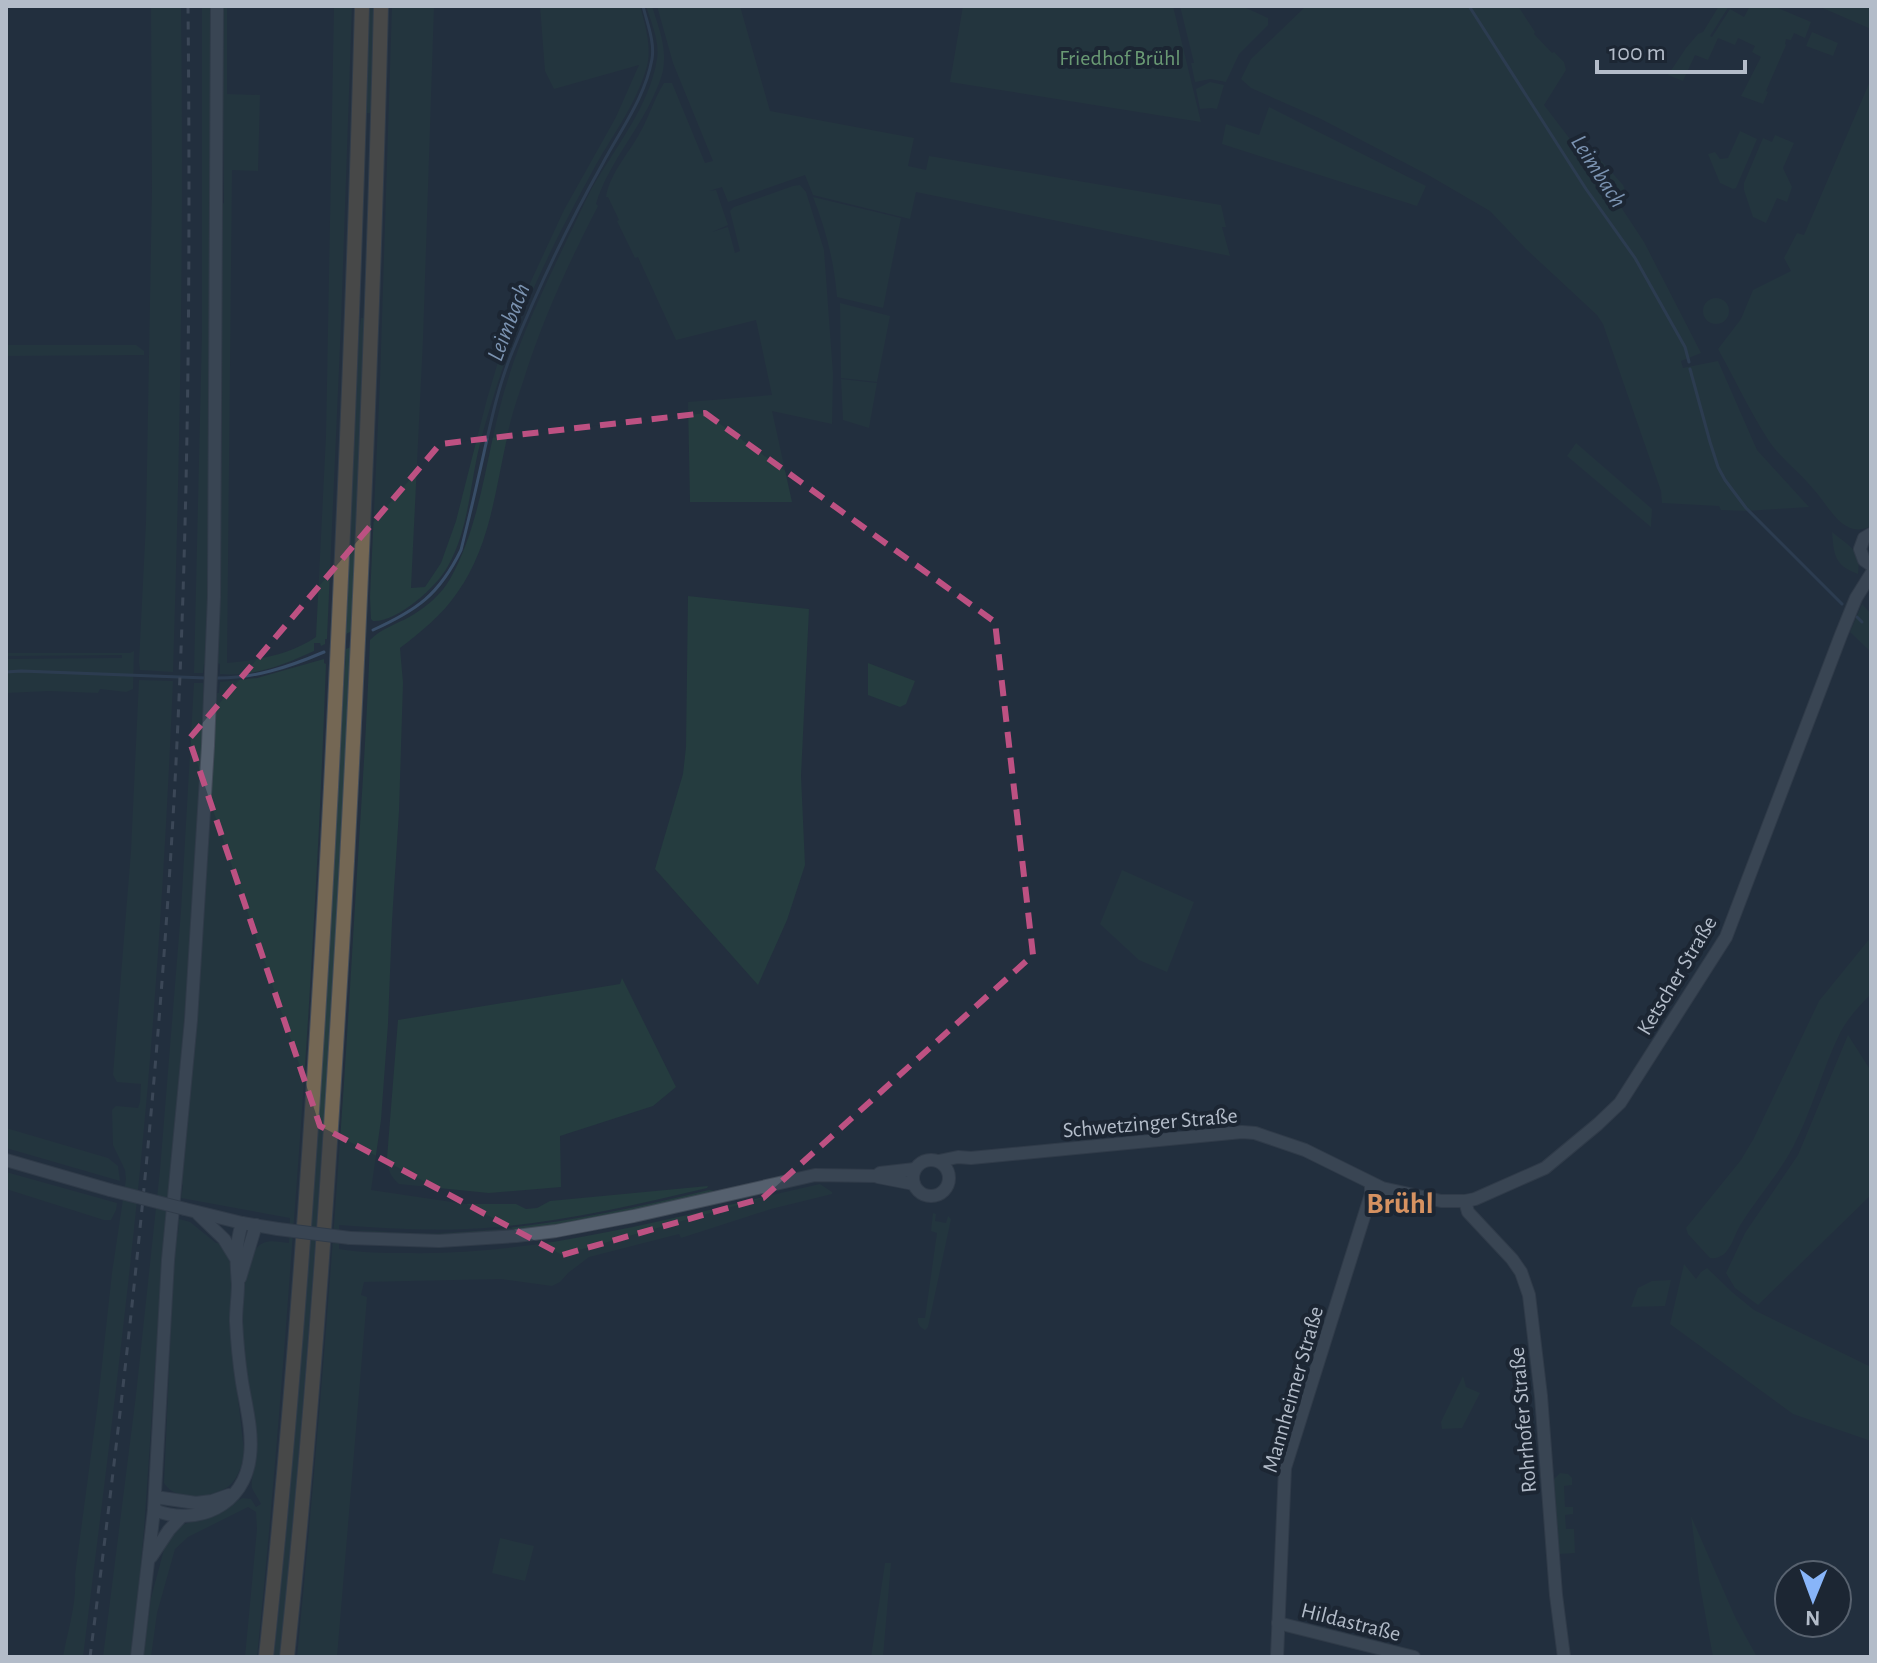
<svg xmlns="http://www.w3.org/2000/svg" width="1877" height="1663" viewBox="0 0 1877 1663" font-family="'Alegreya Sans',sans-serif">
	<rect width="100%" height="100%" fill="#232f3e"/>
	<g fill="#253c3f">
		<path d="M151,6h30c3,222 -1,444 -8,666l-33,-2 -1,-8 7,-140 6,-332z"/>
		<polygon points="202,6 213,6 212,450 207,664 204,664 203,673 194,673 202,333"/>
		<path d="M222,6h5v88l33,1 -2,76 -26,-1 -5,493c30,-3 63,-8 89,-26l10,-201 8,-430h18l-11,317 -14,316h-2v5l-4,2 -1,-3h-6v8c-30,14 -61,26 -94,23v-10l-3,-1 5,-224v-235l2,-1z"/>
		<polygon points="369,6 375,6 372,113 366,113"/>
		<path d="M392,6h42l-11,333 -12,249 14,-1 16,-24 15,-42 31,-122 19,-64 58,-125 52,-93 23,-52 -85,24 -9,-18 -5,-65h100c5,18 12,41 7,60 -11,40 -37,72 -56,108 -35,64 -68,130 -90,199 -10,31 -20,62 -26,94 -6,33 -10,69 -27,99 -11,21 -52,57 -75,55l-2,-2 -1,-22 10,-217z"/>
		<path d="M646,6h6c5,17 13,36 12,54 0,13 -5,24 -10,35 -17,38 -46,69 -58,109l2,2c-30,58 -57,117 -76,179 -6,17 -12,35 -15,53 -12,53 -17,109 -50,155 -15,22 -36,39 -57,55l3,35 -4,128 -7,110 -4,103 -7,96 -10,70 94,14h51l10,5 11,-1 13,-7 158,-15 -1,2c-69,16 -139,33 -210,39 -53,5 -105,2 -158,-2v24c22,4 45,4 67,4 103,2 203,-20 303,-43h6l6,5 -1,-8 100,-23 12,8v2l-61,15 -90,29 -2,-4 -90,23 -21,16 -8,9 -8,4 -51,-7 -137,3 -3,13 6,2 -30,360h-40c23,-234 41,-468 55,-702 6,-105 14,-210 18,-315 10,-11 27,-16 41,-24 15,-9 30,-21 39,-37 34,-60 37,-138 59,-203 14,-44 34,-86 54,-128 10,-20 19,-41 29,-60 23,-40 58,-83 65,-129 3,-17 -6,-37 -11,-53z"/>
		<path d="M657,6h83l30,105 144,27 -6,28 18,4 3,-14 292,49 5,22h-4l8,29 -314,-64 -6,27 -97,-24 -8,-20 -77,27 -6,-15 -13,4 7,-1 12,35 -16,7 16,-5 7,26 5,-2 -10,-40 4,-4 59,-21 7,-1 6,7 18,58 9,124 -1,50 -60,-13 20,91h-102l-2,-100 84,-7 -16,-75 -80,20 -38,-83 -3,1 -18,-37 2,-1 -11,-23h-2c4,-25 25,-46 36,-68 8,-15 13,-32 22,-46h8l33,80 8,-2 -40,-98z"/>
		<polygon points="963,6 1173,6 1201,122 950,82"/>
		<polygon points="1180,6 1242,6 1268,18 1268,25 1239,54 1226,82 1210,79 1195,82 1191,63 1194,63"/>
		<polygon points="1306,6 1518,6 1535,32 1534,34 1552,53 1554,52 1564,62 1566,70 1544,105 1615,198 1644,242 1701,353 1681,361 1683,368 1718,361 1757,450 1809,507 1747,511 1721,510 1719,506 1662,503 1661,491 1603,324 1597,315 1526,249 1490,211 1430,176 1321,119 1251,88 1241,79 1251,59"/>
		<polygon points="1719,6 1729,6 1710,36 1712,37 1730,9 1744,17 1750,6 1779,6 1778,8 1811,22 1805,38 1794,33 1791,40 1786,39 1785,44 1786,45 1766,91 1768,92 1763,104 1741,96 1761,57 1752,52 1755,46 1738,38 1735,45 1718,38 1708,60 1695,55 1683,81 1668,75 1686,48 1698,34 1703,32"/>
		<polygon points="1818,6 1871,6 1871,29"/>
		<polygon points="1812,32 1838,43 1833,56 1806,46"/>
		<path d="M1871,79v447c-27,14 -41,-18 -56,-35 -14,-18 -34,-32 -46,-50 -19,-29 -34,-62 -51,-92l23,-30 12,-29 38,-19 -7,-13 13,-25 7,2z"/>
		<polygon points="1210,82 1224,85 1217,109 1212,108 1200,109 1196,89"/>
		<polygon points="1269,107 1426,186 1417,206 1222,144 1226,124 1259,135"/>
		<polygon points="1740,131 1757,139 1736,188 1733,189 1720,183 1708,154 1715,152 1720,159 1728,158"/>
		<polygon points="1775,135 1794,143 1783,168 1792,187 1787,202 1777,198 1766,223 1753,217 1744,190 1744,183 1763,138 1772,142"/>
		<polygon points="1580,137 1623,185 1625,190 1620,195 1577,141"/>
		<path d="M813,197l88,21 -18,90 -46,-11c-3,-36 -11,-67 -24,-100z"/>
		<circle cx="1716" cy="311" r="13"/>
		<polygon points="840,303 890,316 877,382 841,378"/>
		<polygon points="361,318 365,318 352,631 346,634 359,334"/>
		<polygon points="6,345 136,345 144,351 144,355 6,356"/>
		<polygon points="841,379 877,383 869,428 843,420"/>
		<polygon points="1576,443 1652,509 1651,527 1567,456"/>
		<path d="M1832,532c15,13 30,17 26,42 -24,-9 -24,-19 -26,-42z"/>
		<polygon points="688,596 809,609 801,776 805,865 787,920 758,985 655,869 683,774 686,747"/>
		<polygon points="1862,604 1871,614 1871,652 1850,632"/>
		<path d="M351,647c-17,337 -38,674 -71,1010h-6c35,-335 53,-671 72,-1008z"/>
		<polygon points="134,651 133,689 126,692 100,689 98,693 49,691 6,693 6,659 122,658 122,655 6,656 6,653 130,653"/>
		<path d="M324,659v4l2,1c-7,194 -19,388 -34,582 -10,137 -21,274 -35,411h-12l12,-128 -1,-17 -8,-5 -60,30 -13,12 -18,64 -6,44h-8l8,-59 15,-56 14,-16 63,-28 8,1 5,8 5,-3c-2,-5 -7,-11 -9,-16 -2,-9 6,-29 5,-43 -4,-47 -30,-155 -2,-195 9,-13 22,-8 34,-7l1,-25 -109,-20 2,-13 -3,-2 19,-192 9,-141 8,-157h3l1,-11 37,-4z"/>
		<polygon points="868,663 915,681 906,704 900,707 868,695"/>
		<path d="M139,680l34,1c-7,163 -17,327 -33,489 -16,163 -37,325 -57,487h-20c5,-28 14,-53 12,-82l22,-165 15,-137 14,-94 -1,-9 -12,-25 -1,-35 4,-4 22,2 2,-6 1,-18 -24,-2 -4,-7 18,-224z"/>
		<polygon points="194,683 203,683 203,693 205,694 190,952 160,1295 144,1530 132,1657 103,1657 136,1395 160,1170 181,911"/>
		<polygon points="1122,870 1194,902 1167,972 1139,960 1100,924"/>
		<path d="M1871,937v57c-12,12 -23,24 -31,39 -18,37 -28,78 -47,114 -15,28 -36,51 -52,77 -9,14 -11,36 -31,34l-22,-24 -2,-6 55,-68 13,-22 65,-137z"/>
		<path d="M622,978l54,109 -23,19 -93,30 1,51 -72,6 -90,-9c-9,-8 -11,-14 -12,-26l11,-138 222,-36z"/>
		<polygon points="1848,1035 1871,1071 1871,1195 1758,1305 1735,1288 1726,1273 1745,1233 1798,1155"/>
		<polygon points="6,1128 108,1158 118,1166 120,1181 6,1148"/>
		<polygon points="6,1172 117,1203 116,1210 111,1220 104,1220 6,1189"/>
		<path d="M709,1190l6,1c-101,26 -204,47 -309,42 -16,-1 -34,0 -49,-3 27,1 53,4 80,3 93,-3 182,-21 272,-43z"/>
		<path d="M933,1213l3,1 -1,7 11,2 2,-7 3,3 -23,108 -3,3c-5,-3 -8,-6 -7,-12h7l12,-85 -6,-2z"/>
		<path d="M179,1219l11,3 26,21h5l10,22v72l13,114c-1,12 -5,26 -15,35 -16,13 -54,16 -65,-3l11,-248 3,-1z"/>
		<polygon points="1684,1264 1696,1279 1701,1272 1707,1268 1732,1292 1754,1310 1871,1367 1871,1441 1793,1414 1670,1324"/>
		<polygon points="1671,1280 1665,1306 1631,1307 1638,1288 1652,1281"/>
		<polygon points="1463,1376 1466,1387 1480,1393 1462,1428 1442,1429 1441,1422"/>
		<polygon points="1560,1473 1568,1474 1572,1478 1572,1485 1564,1486 1565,1507 1573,1507 1573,1514 1565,1515 1566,1529 1574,1529 1575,1553 1559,1554 1554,1483 1554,1479"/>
		<polygon points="1691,1516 1736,1619 1757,1657 1713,1657 1699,1580"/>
		<polygon points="500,1538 534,1546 525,1581 492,1573"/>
		<polygon points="885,1563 891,1563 883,1657 871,1657"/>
	</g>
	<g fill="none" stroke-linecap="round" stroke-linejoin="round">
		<g stroke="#384d67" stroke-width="3">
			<polyline points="1469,6 1586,189 1635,258 1685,347 1689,362"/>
			<polyline points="1690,369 1710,442 1718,467 1725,480 1746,508 1842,604"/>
			<polyline points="1857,617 1862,622"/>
			<path d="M373,630c44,-20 66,-35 88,-80 6,-24 12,-48 17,-71 10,-42 17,-84 33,-124 26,-65 57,-130 92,-192 18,-34 42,-65 49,-104 3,-17 -5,-36 -9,-53"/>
			<polyline points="6,672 21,671 206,678"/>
			<path d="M214,678c39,1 75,-11 110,-26"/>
		</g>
		<g stroke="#404a57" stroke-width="14">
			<g id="major">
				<polyline points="1871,534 1864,538 1860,549 1864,560 1871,565"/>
				<circle cx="931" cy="1178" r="18"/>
				<polyline points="6,1160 110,1190"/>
				<polyline points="939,1161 958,1157 971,1158 1242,1132 1255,1133 1305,1150 1382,1188 1441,1201 1465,1201 1475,1199 1545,1168 1598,1124 1620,1103 1726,937 1841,635 1856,598 1871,574"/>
				<polyline points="878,1177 914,1184"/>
				<polyline points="1465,1201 1468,1212 1512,1259 1521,1272 1529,1295 1541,1396 1556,1595 1564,1657"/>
				<polyline points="185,1209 242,1223 278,1229"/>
				<polyline points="198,1214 224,1239 235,1257"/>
				<polyline points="350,1238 439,1241 516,1236 556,1231 634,1216 815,1175 876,1176 880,1173 915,1169"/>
				<polyline points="240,1278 256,1225"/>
				<polyline points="155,1497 196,1503 212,1501 229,1495"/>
				<path d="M154,1510c43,17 91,-4 96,-54 3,-24 -4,-50 -8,-74 -3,-20 -5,-41 -6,-61 0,-13 2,-25 2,-37 -2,-24 -3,-37 4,-61"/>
				<polyline points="151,1557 169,1530 182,1516"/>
				<polyline points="1278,1623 1414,1657"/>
				<polyline points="137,1657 154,1510 168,1260 191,1020 208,746 214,597 217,6"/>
				<polyline points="1277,1657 1285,1468 1371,1194 1371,1184"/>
			</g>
		</g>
		<g stroke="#424c59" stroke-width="16">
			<g id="highway">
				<path d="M266,1657c31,-289 50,-580 65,-870 13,-260 24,-521 31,-781"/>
				<path d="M287,1657c28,-264 45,-530 60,-796 15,-285 27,-570 34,-855"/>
			</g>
		</g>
		<use href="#major" stroke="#55606e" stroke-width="12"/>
		<use href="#highway" stroke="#746754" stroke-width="14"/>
		<path stroke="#596575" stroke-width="3" stroke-dasharray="8 8" stroke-linecap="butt" d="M90,1657c32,-248 60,-495 77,-745 21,-301 24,-604 21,-906"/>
		<g stroke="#404a57" stroke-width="14" stroke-linecap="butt">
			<g id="major-bridge">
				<polyline points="110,1190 185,1209"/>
				<polyline points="278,1229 350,1238"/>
			</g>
		</g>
		<use href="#major-bridge" stroke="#55606e" stroke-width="12"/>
	</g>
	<path d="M0 0H1877V1663H0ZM705,413l290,209 38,333 -270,243 -201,57 -242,-129 -131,-387 251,-295z" fill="#232f3e" fill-opacity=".55" fill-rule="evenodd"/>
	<path fill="none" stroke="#bd5182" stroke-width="6" stroke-dasharray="16 10" stroke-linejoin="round" d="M705,413l290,209 38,333 -270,243 -201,57 -242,-129 -131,-387 251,-295z"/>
	<g text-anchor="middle" stroke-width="8" stroke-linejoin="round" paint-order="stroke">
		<g font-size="22" fill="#6a9a74" stroke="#1c2633">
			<text x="1120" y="65">Friedhof Brühl</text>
		</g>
		<g font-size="22" fill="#b3bcc9" stroke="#1c2633">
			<text transform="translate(1676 975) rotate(-59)" y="8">Ketscher Straße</text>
			<text transform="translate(1150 1122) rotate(-5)" y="8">Schwetzinger Straße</text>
			<text transform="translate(1292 1389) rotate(-74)" y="8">Mannheimer Straße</text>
			<text transform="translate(1522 1420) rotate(-95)" y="8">Rohrhofer Straße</text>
			<text transform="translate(1351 1621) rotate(14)" y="8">Hildastraße</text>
		</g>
		<g font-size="24" font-style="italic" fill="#7b93b1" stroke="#1c2633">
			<text transform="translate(1599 171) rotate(57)" y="8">Leimbach</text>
			<text transform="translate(508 322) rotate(-69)" y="8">Leimbach</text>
		</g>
		<g font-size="30" font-weight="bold" fill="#d69261" stroke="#1c2633">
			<text x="1400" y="1213">Brühl</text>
		</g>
	</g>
	<rect width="1877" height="1663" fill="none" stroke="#b3bcc9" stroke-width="16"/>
	<g transform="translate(1813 1599) rotate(181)"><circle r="38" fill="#1c2633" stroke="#58626f" stroke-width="2"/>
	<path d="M0-6L14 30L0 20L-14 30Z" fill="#88b5f9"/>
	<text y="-12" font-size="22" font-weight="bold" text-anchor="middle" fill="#b3bcc9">N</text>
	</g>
	<path d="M1597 60v12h148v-12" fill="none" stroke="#b3bcc9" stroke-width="4"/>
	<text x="1609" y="60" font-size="24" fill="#b3bcc9" stroke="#1c2633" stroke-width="6" paint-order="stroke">100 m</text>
</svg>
